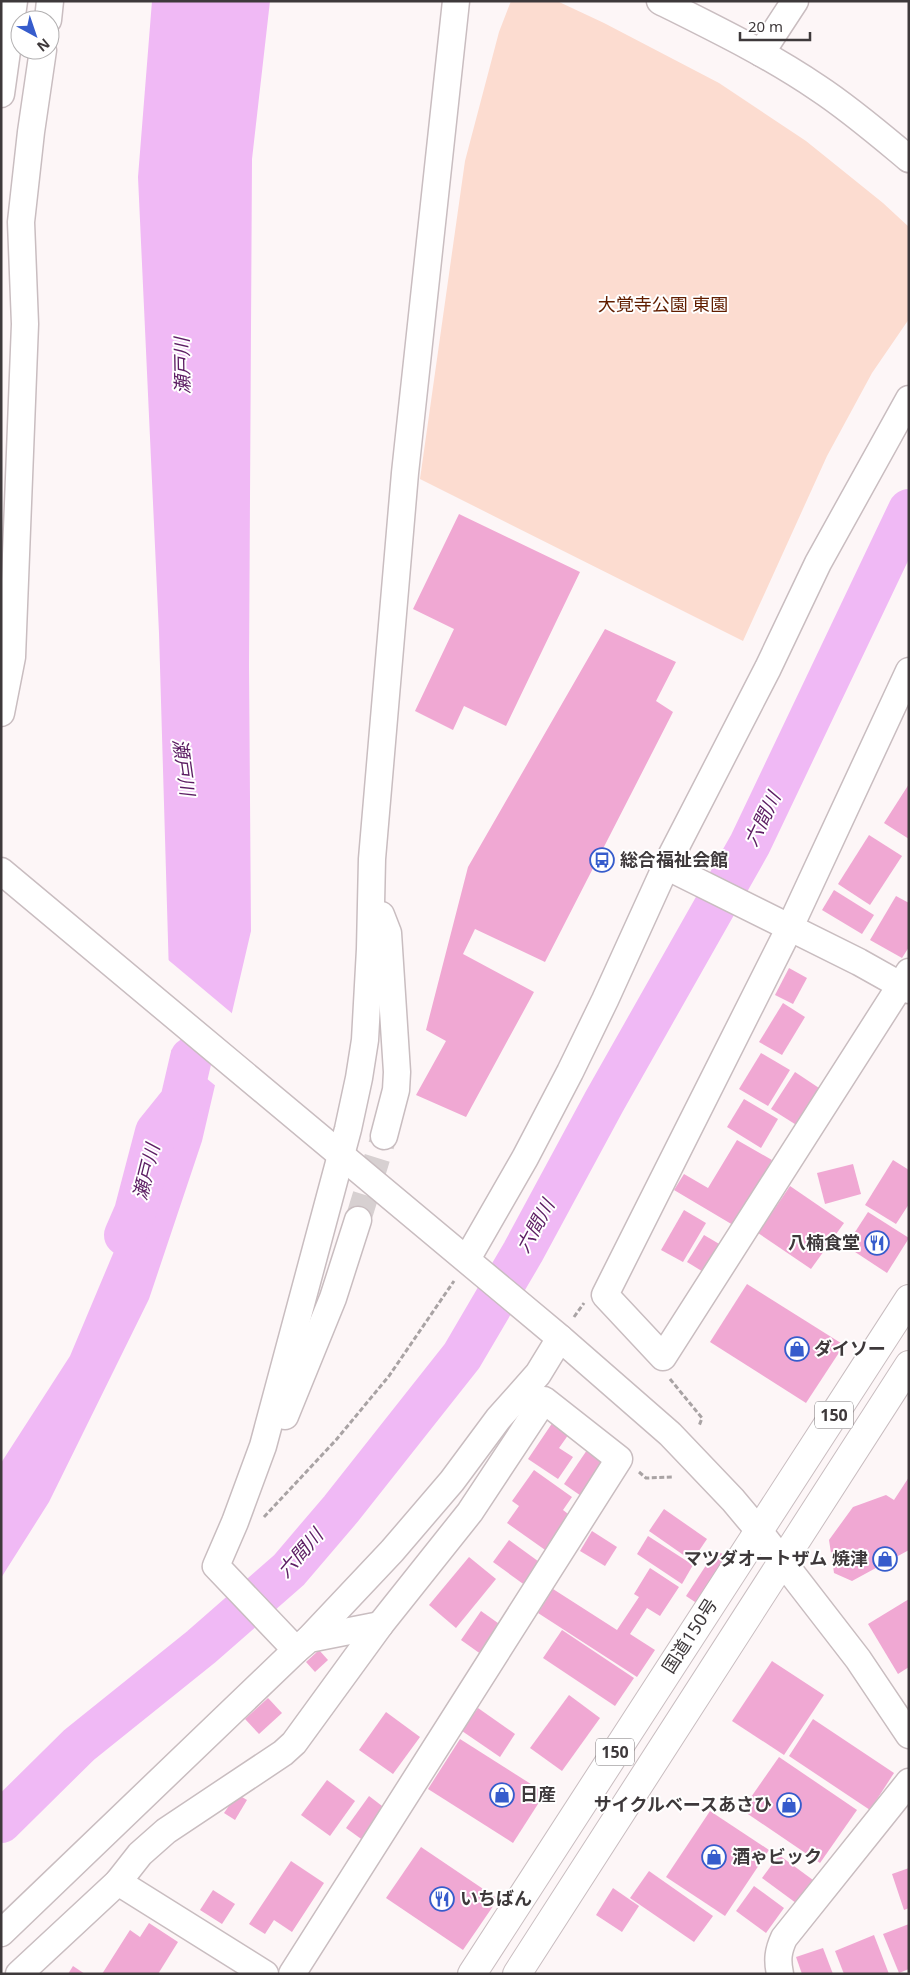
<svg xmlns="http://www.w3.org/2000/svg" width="910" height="1975" viewBox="0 0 910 1975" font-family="'Noto Sans','Noto Sans JP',sans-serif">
	<rect width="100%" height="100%" fill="#fdf6f7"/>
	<polygon fill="#fcdcd0" points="511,1 557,1 604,23 719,83 806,141 883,203 909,227 909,319 872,373 827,456 743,641 420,479 465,161 499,32"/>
	<polygon fill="#f0b9f5" points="152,1 270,1 252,159 249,666 251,931 202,1141 149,1299 49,1502 1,1578 1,1463 70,1356 173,1111 159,633 138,177"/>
	<polygon fill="#fdf6f7" points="166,958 234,1015 217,1087 168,1047"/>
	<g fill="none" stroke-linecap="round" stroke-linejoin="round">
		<g stroke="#f0b9f5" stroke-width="42">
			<polyline points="125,1235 135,1212 156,1132 181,1101 191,1058"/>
			<polyline points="1,1822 79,1745 201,1647 289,1570 341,1509 462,1356 523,1252 604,1102 750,844 909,510"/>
		</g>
	</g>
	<g fill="#f0a8d3">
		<polygon points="459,514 580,572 506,726 464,706 453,730 415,711 454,629 413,609"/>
		<polygon points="605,629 676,662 656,701 673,712 545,962 475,929 463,954 534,992 466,1117 416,1095 446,1041 426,1030 468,867"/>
		<polygon points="909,784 909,839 884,823"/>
		<polygon points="869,835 902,856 870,905 838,884"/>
		<polygon points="834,890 874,915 862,934 822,910"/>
		<polygon points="896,896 909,903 909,947 902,958 870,940"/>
		<polygon points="789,968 807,978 793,1004 775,995"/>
		<polygon points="783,1003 805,1017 782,1055 759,1042"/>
		<polygon points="761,1053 790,1070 768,1106 739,1089"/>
		<polygon points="795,1072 822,1090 798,1126 771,1109"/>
		<polygon points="744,1099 778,1119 761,1148 727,1127"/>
		<polygon points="737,1140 772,1160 733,1225 674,1190 684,1174 708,1188"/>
		<polygon points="893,1160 909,1170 909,1204 896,1224 865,1205"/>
		<polygon points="853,1164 861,1194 825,1204 817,1173"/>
		<polygon points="790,1186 844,1223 811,1269 758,1233"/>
		<polygon points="684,1210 706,1223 683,1262 661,1250"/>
		<polygon points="868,1212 909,1238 887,1273 846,1246"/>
		<polygon points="704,1235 721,1245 705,1273 687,1262"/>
		<polygon points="747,1284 844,1345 806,1403 710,1342"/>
		<polygon points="555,1419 571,1431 559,1448 573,1457 558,1479 528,1459"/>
		<polygon points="587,1450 607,1464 584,1498 564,1484"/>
		<polygon points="534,1470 572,1497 563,1510 572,1517 548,1552 507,1523 519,1506 512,1501"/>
		<polygon points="909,1477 909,1550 852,1581 834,1573 829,1540 853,1507 886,1495 894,1500"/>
		<polygon points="664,1509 707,1539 692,1561 649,1531"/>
		<polygon points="592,1531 617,1547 605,1566 580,1551"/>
		<polygon points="648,1536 693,1565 682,1584 637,1554"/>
		<polygon points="509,1540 542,1564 526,1586 493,1562"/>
		<polygon points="716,1550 729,1558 698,1604 686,1596"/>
		<polygon points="469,1557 496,1579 456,1628 429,1605"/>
		<polygon points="650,1568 679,1587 660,1616 647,1608 630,1634 655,1650 637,1677 538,1613 553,1589 617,1630 639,1597 634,1594"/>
		<polygon points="909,1599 909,1667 898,1674 868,1624"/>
		<polygon points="481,1611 505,1628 485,1657 461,1640"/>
		<polygon points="562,1630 634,1678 615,1706 543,1658"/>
		<polygon points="319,1650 328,1660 315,1672 306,1662"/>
		<polygon points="772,1661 824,1695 784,1755 732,1721"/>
		<polygon points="569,1695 600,1718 562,1771 530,1748"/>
		<polygon points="268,1698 282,1713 259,1734 245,1719"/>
		<polygon points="478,1708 515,1734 500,1757 462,1731"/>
		<polygon points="386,1712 420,1737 393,1774 359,1750"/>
		<polygon points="813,1719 894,1773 870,1810 789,1756"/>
		<polygon points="460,1739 545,1793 513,1843 428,1789"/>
		<polygon points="779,1757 857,1810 820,1863 742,1810"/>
		<polygon points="327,1780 355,1801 330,1836 301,1815"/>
		<polygon points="237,1794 247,1800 235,1820 224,1813"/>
		<polygon points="369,1796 386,1809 364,1841 346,1828"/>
		<polygon points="710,1811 769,1850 725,1916 666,1877"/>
		<polygon points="421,1847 498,1899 463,1950 386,1898"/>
		<polygon points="779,1855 813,1880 796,1903 762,1878"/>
		<polygon points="291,1861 324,1883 292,1932 274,1920 265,1934 249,1924"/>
		<polygon points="909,1868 909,1908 904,1910 892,1874"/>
		<polygon points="649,1871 713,1916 694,1942 630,1898"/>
		<polygon points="754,1886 784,1908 766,1933 736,1911"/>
		<polygon points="613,1888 639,1906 622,1932 596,1915"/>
		<polygon points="213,1890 235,1904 222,1924 200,1910"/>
		<polygon points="149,1923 178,1942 158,1974 102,1974 130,1930 140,1937"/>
		<polygon points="909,1924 909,1969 899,1973 883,1934"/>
		<polygon points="874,1935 889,1974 844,1974 835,1951"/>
		<polygon points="823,1948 833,1974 802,1974 796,1957"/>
		<polygon points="73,1966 85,1974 68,1974"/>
	</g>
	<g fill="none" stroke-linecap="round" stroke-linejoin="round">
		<polyline stroke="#d7d0d1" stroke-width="26" stroke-dasharray="26 13" stroke-linecap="butt" points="358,1220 384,1136"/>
		<g stroke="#c9bdc0" stroke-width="29">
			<g id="minor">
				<path d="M660,1c54,27 108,53 158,87 32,21 61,46 91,71"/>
				<polyline points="48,20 50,1"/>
				<polyline points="761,53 795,1"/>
				<polyline points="1,94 14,1"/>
				<polyline points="909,671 790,927 605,1295 663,1357 909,972"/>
				<polyline points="1,713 12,657 25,324 21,222 31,132 43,50"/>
				<polyline points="666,866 859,962 909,990"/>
				<polyline points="1,871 560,1338 670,1434 733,1500 759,1531 858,1659 909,1735"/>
				<polyline points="381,915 388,933 397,1072 396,1090 384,1136"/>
				<polyline points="467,1259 525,1158 570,1072 605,1000 666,866 768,668 818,563 909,399"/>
				<polyline points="285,1416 333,1298 358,1220"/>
				<polyline points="380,1625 309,1639 296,1650 216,1566 235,1522 263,1446 348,1129 359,1078 365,1040 370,949 372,859 405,473 456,1"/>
				<polyline points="309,1639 392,1551 452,1481 498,1419 538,1374 560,1338"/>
				<polyline points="118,1882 265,1974"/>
				<polyline points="1,1933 296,1650"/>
				<polyline points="19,1974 118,1882 140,1854 166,1831 283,1753 294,1743 380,1625 470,1512 544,1400 619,1459 292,1974"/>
				<path d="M780,1974c-3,-14 -2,-23 4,-36l125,-156"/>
			</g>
		</g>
		<g stroke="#c9bdc0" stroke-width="30">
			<g id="highway">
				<polyline points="472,1974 909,1299"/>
				<polyline points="517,1974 909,1365"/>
			</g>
		</g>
		<g stroke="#a9a3a4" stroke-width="3" stroke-dasharray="5 2.5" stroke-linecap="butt">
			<polyline points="574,1317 584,1303"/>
			<polyline points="670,1379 702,1418 699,1426"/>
			<polyline points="639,1472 646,1478 674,1477"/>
			<polyline points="264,1517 336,1440 389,1376 454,1281"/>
		</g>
		<use href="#minor" stroke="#fff" stroke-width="26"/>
		<use href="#highway" stroke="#fff" stroke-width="28"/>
	</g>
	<defs>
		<g id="bus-ring" transform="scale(1.25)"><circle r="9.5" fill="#fff" stroke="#365ccc" stroke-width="1.5"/><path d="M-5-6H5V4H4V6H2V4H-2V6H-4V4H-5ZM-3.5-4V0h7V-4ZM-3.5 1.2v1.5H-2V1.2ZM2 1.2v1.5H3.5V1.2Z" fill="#365ccc"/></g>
		<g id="restaurant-ring" transform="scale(1.25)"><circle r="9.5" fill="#fff" stroke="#365ccc" stroke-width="1.5"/><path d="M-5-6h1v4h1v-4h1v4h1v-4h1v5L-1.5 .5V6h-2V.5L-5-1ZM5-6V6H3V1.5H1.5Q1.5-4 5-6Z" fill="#365ccc"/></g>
		<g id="shop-ring" transform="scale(1.25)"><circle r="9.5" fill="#fff" stroke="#365ccc" stroke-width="1.5"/><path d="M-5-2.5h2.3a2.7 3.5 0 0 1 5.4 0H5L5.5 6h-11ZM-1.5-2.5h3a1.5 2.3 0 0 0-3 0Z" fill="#365ccc"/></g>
	</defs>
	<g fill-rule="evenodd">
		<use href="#bus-ring" x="602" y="860"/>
		<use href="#restaurant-ring" x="877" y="1243"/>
		<use href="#shop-ring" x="797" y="1349"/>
		<use href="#shop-ring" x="885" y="1559"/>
		<use href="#shop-ring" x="502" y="1795"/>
		<use href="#shop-ring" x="789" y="1805"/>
		<use href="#shop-ring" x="714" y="1857"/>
		<use href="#restaurant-ring" x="442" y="1899"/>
	</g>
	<g text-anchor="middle" stroke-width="4" stroke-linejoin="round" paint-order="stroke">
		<g fill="#fff" stroke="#787476" stroke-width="1">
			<rect x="815" y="1401.5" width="38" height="27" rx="4"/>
			<rect x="596" y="1738.5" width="38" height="27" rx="4"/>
		</g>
		<g font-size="16" font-weight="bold" fill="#3e393b">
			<text x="834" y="1421">150</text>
			<text x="615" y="1758">150</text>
		</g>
		<g font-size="18" fill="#611e00" stroke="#fff">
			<text x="663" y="311">大覚寺公園 東園</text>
		</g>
		<g font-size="18" font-weight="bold" fill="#3e393b" stroke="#fff" text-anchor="start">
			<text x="620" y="866">総合福祉会館</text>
			<text x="860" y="1249" text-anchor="end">八楠食堂</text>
			<text x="814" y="1355">ダイソー</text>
			<text x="868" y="1565" text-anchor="end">マツダオートザム 焼津</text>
			<text x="520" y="1801">日産</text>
			<text x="772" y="1811" text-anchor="end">サイクルベースあさひ</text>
			<text x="732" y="1863">酒ゃビック</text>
			<text x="460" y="1905">いちばん</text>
		</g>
		<g font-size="18" fill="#3e393b" stroke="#fff">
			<text transform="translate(690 1636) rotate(-57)" y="6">国道150号</text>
		</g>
		<g font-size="19" font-style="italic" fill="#5c1d63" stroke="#fff">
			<text transform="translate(182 366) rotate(-91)" y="7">瀬戸川</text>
			<text transform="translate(184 767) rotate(82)" y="7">瀬戸川</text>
			<text transform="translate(762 819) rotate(-64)" y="7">六間川</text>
			<text transform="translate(146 1172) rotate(-76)" y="7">瀬戸川</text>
			<text transform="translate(535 1226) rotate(-61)" y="7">六間川</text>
			<text transform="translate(300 1553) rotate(-49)" y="7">六間川</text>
		</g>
	</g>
	<rect width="910" height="1975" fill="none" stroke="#3e393b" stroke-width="5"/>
	<g transform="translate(35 35) rotate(140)"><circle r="24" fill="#ffffff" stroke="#b2b0b1"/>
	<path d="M0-4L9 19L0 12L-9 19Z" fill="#365ccc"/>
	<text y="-8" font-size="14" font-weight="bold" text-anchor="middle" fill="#3e393b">N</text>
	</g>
	<path d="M740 32v8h70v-8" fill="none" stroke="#3e393b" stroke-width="2.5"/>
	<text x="748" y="32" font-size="15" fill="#3e393b" stroke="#ffffff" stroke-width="4" paint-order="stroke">20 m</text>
</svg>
